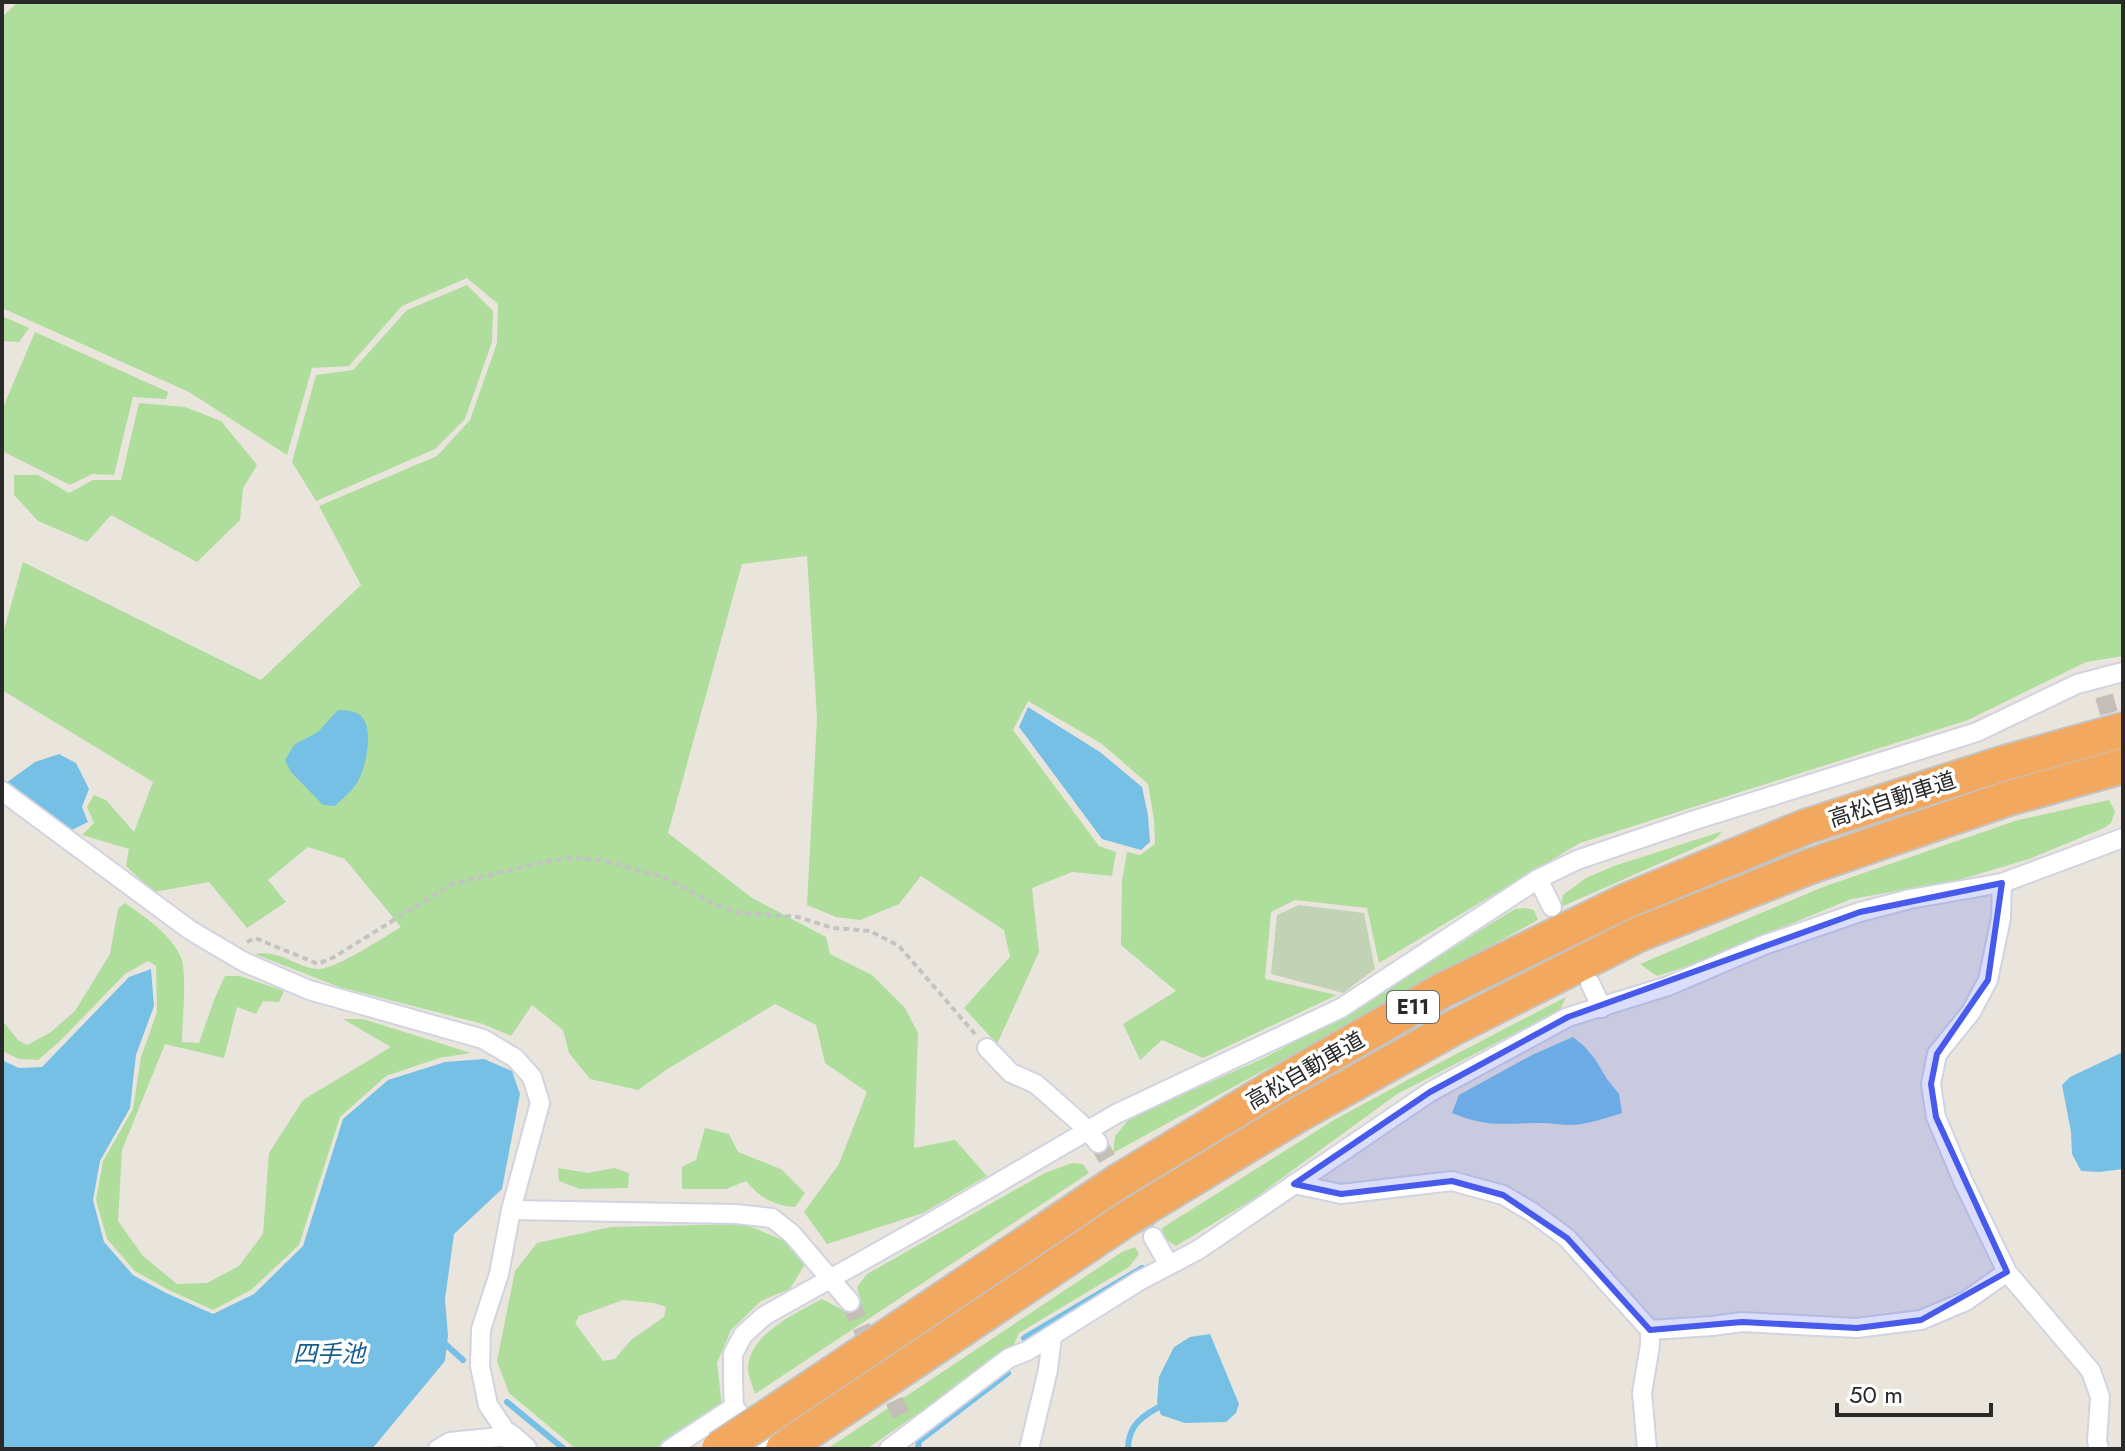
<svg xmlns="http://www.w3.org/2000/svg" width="2125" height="1451" viewBox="0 0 2125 1451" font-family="Jost,'Noto Sans JP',sans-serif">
	<rect width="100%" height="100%" fill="#eae5dc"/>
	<g fill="#aedd9c" fill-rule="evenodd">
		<path d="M18,2h2105v654l-37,6 -118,58 -388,123 -201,120 -12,-55 -72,-8 -24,12 -6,67 72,16 -134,63 -41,-18 -22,20 -17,-36 53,-33 -55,-46 1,-64 5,-29 13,3 15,-11 -1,-24 -6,-36 -46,-40 -74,-43 -15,29 86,116 17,6 -4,24 -40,-4 -40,16 7,64 -42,92 -33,-36 46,-51 -6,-27 -83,-54 -22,28 -39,16 -24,-3 -29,-12 10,-187 -10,-162 -65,8 -74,269 84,65 74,39 4,17 42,21 33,33 13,25 -4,115 41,-8 32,36 -64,37 -96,31 -23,-32 35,-48 28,-72 -42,-29 -9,-38 -41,-21 -109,66 -28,20 -48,-11 -21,-26 -6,-23 -31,-25 -21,31 -28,-12 -144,-37 -84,-33c25,-4 39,12 61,15 18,2 68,-32 85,-42l-56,-68 -37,-12 -40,33 18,22 -39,26 -38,-46 -55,10 -28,-26 3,-17 -47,-14 12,-12 -7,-16 7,-12 12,5 28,32 19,-50 -151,-92v-53l21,-75 238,118 100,-95 -42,-79 118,-50 33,-36 27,-77 1,-39 -31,-26 -65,28 -53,60 -37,2 -25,87 -98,-63 -187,-84v-291z"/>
		<polygon points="467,285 493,311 492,342 465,419 435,449 316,501 292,462 316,375 353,370 407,310"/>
		<polygon points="2,316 29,328 19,342 2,341"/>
		<polygon points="35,332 168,392 166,399 133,397 114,475 92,474 70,485 2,451 2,410"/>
		<polygon points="139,403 185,407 221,421 257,465 243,488 240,520 197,562 111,515 87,542 38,521 14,495 14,475 38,475 69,493 93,480 121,480"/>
		<polygon points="2109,800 2115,811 2111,823 2104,828 2029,859 1955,881 1851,899 1697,963 1657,976 1640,964 1823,887 2018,820"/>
		<polygon points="1723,831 1715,839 1561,907 1563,895 1586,878 1614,866"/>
		<path d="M125,903c21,15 43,29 55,52 8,15 2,67 2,87l17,1 15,-43 11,-24h15l44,15 -5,11 -16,-1 -7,13 -19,-7 -13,51 -59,-14 -43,106 -4,71 25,35 34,28 30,-1 32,-17 24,-32 6,-81 34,-53 88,-53 -48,-28h20l108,34 -32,5 -53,18 -46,41 -41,128 -48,45 -38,20 -44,-20 -34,-19 -28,-32 -11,-39 7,-39 30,-52 8,-52 16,-45 -1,-46 -8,-5 -23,13 -65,67 -22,19 -19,-1 -17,-8v-31l16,20 9,5 24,-13 24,-21 35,-57 8,-45z"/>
		<polygon points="1525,908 1534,910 1538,920 1113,1153 1115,1136 1130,1118 1264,1058 1356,1009 1492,923 1515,909"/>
		<polygon points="1566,997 1560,1010 1397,1094 1252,1200 1176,1246 1164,1238 1162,1228 1334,1120 1443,1061"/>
		<path d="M705,1128l24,6 9,18 43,17 24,24 -10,14c-21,-1 -36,-10 -49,-26l-20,8h-44v-22l14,-7z"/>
		<path d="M1072,1163l11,1 6,9 -334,221c-2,-7 -6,-16 -7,-24 -1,-35 48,-57 74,-71l19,10 19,-11 -3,-11 10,-13 178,-101z"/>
		<polygon points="558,1168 588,1173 614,1168 629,1173 628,1188 580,1189 559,1181"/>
		<path d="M744,1224l39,16 22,24 -15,25 -29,12 -30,29 -14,33 5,43 -68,43h-78l-67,-56 -12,-32 18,-90 22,-28 74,-16zM623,1300l31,3 12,4 -2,10 -33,23 -16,19 -12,2 -28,-38 4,-7z"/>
		<polygon points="1135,1247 1139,1254 1129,1267 1019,1333 1013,1347 867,1449 827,1449 1122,1252"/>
	</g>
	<polygon fill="#c1d3b4" points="1299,905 1364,913 1375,969 1343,993 1271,974 1277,915"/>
	<g fill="#76c0e5">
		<polygon points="1028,707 1100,752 1142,787 1148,815 1150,842 1141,850 1102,839 1019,727"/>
		<path d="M338,710c8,1 18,0 24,7 12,14 4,51 -5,66 -5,8 -15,16 -22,23l-12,-1 -32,-33 -6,-12 9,-15 24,-13z"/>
		<polygon points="59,754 76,763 89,789 82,807 88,822 72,830 6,783 35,762"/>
		<polygon points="151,969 154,1006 136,1055 130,1108 100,1161 93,1200 104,1242 133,1275 166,1293 213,1314 254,1294 303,1246 343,1119 388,1080 445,1062 484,1059 512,1071 520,1094 502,1189 454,1234 445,1299 448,1336 445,1361 372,1449 2,1449 2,1060 19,1068 42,1067 129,977"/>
		<path d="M1573,1037l11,9 11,13 12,20 12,15 3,19c-16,5 -33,11 -50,12 -11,0 -21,-2 -32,-2 -37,0 -52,5 -88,-10l7,-18 73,-40z"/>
		<polygon points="2123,1052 2123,1169 2099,1172 2081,1171 2072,1154 2071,1132 2062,1085 2070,1077"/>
		<polygon points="1210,1334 1239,1404 1236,1413 1226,1422 1185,1423 1161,1415 1157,1402 1159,1377 1174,1347 1190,1337"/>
	</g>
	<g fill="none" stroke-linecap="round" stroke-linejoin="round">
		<g stroke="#76c0e5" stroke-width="6">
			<polyline points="1024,1338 1142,1268"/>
			<polyline points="443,1342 463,1360"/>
			<polyline points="507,1402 564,1449"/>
			<polyline points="918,1449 919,1441 1008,1373"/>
			<path d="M1128,1449c0,-24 15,-34 35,-44"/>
		</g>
		<g stroke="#c3bfb8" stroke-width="18" stroke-dasharray="18 9" stroke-linecap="butt">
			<polyline points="2104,696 2116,738"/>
			<polyline points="1098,1143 1153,1237"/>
			<polyline points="850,1302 901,1415"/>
		</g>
		<g stroke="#d1d3e1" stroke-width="22">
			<g id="minor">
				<polyline points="2,791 190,930 244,962 309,990 483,1039 515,1058 532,1077 540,1103 511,1210 499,1274 481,1329 480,1366 488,1405 509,1436 450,1442 438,1449"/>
				<polyline points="1538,879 1552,907"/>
				<polyline points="2002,883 2001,918 1988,980 1971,1012 1937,1054 1931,1084 1936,1117 1963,1181 2007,1272 2091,1371 2100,1397 2097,1441 2099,1449"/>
				<polyline points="1590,983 1602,1008"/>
				<polyline points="987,1048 1011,1073 1036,1084 1088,1130 1098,1143"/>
				<polyline points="1294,1184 1341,1194 1452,1181 1503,1195 1532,1212 1567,1238 1650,1330 1650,1345 1642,1393 1647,1449"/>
				<polyline points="511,1210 736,1214 772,1218 792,1234 850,1302"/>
				<polyline points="1153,1237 1169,1265"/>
				<polyline points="1650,1330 1712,1326 1742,1322 1857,1328 1921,1320 1966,1301 2007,1272"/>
				<polyline points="670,1449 734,1407"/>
				<polyline points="768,1449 734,1407 733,1384 733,1354 743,1335 764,1316 926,1225 1116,1114 1341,1008 1538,879 1577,860 1695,820 1977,732 2077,684 2123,672"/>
				<polyline points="889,1449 1009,1358 1027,1351 1139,1281 1198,1250 1430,1092 1568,1017 1668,986 1764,945 1860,912 1910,899 2002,883 2123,838"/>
				<polyline points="1029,1449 1048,1370 1052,1336"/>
			</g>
		</g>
		<g stroke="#d1d3e1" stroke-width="28">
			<polyline id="tertiary" points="509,1436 524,1449"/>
		</g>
		<g stroke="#c3c3c3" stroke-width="38">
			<g id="motorway">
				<polyline points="769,1416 1119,1181 1281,1083 1441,991 1626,901 1805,827 2001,764 2123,730"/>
				<polyline points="783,1449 1131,1216 1294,1117 1455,1027 1639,934 1811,866 2006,799 2123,766"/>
			</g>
		</g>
		<polyline stroke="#c3c3c3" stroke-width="4" stroke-dasharray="6 4" stroke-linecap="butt" points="247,942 255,938 318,964 334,957 452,884 543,862 570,858 602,860 663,877 715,904 739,913 798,917 833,928 870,931 899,946 975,1034"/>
		<use href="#minor" stroke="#fff" stroke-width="18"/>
		<use href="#tertiary" stroke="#fff" stroke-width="24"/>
		<use href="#motorway" stroke="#f2a95f" stroke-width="34"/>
		<g stroke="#c3c3c3" stroke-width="38" stroke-linecap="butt">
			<polyline id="motorway-bridge" points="719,1449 769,1416"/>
		</g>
		<use href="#motorway-bridge" stroke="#f2a95f" stroke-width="34"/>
	</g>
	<path fill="#475aec" fill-opacity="0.2" stroke="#475aec" stroke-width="6" stroke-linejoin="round" d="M2002,883l-14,97 -51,74 -6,30 5,33 71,155 -86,48 -64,8 -115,-6 -92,8 -83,-92 -64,-43 -51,-14 -111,13 -47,-10 136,-92 138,-75 292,-105z"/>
	<g text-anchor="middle" stroke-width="7" stroke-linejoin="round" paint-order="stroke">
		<rect fill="#fff" stroke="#696969" stroke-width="2" x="1387" y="991" width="52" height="32" rx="6"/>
		<g font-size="20" font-weight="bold" fill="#292929">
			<text x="1413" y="1014">E11</text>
		</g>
		<g font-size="22" fill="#292929" stroke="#fff">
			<text transform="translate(1892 799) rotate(-18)" y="8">高松自動車道</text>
			<text transform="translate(1305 1070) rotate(-30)" y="8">高松自動車道</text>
		</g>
		<g font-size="24" font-style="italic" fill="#175d90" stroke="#fff">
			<text x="329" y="1362">四手池</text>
		</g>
	</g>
	<rect width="2125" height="1451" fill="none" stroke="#292929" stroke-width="8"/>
	<path d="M1837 1403v12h154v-12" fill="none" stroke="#292929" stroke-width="4"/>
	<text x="1849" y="1403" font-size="24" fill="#292929" stroke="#ffffff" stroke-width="6" paint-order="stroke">50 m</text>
</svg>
